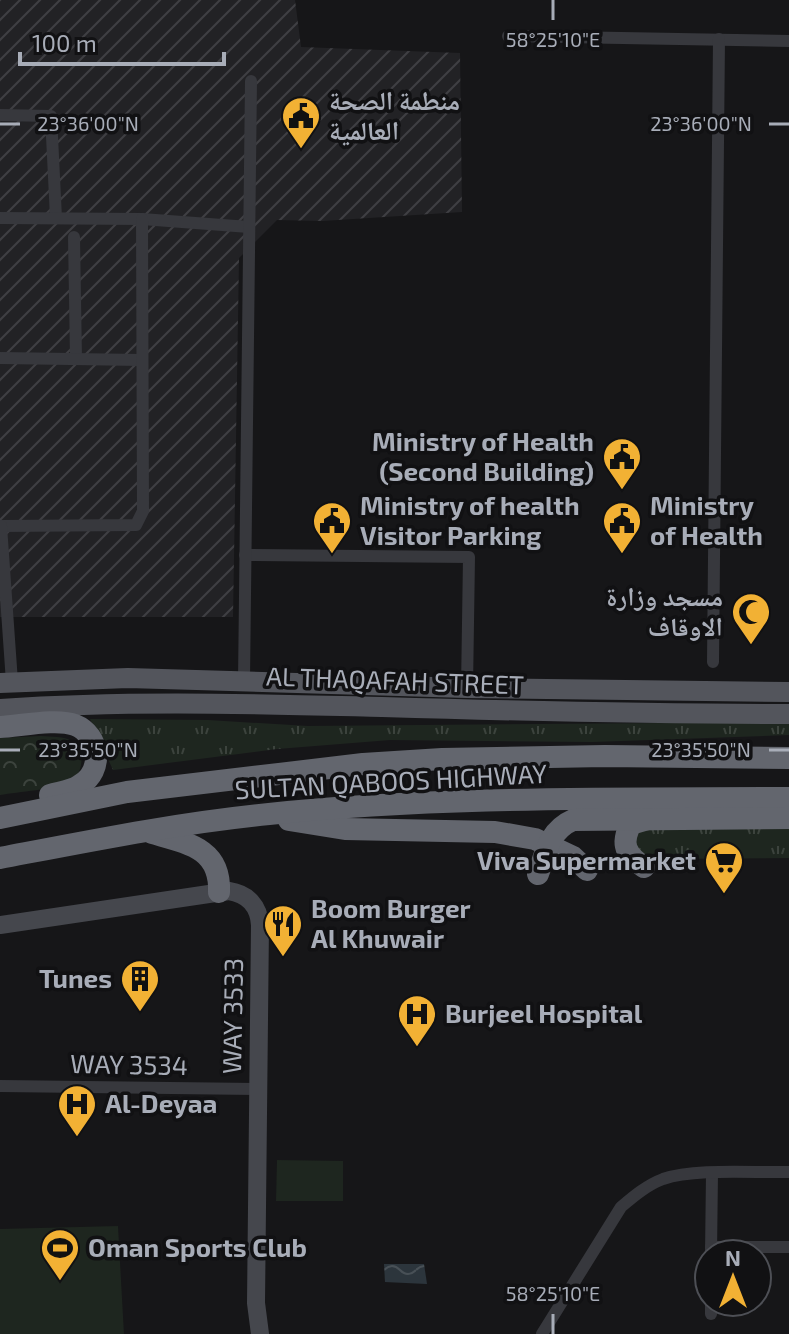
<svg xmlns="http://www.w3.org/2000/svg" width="789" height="1334" viewBox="0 0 789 1334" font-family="'Exo 2','Noto Naskh Arabic',sans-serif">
	<defs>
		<pattern id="industrial-furrows" width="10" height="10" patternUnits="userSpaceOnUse" patternTransform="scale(2)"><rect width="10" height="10" fill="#222225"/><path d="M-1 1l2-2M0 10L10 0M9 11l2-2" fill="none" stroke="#3f3f43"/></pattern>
		<pattern id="grass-tufts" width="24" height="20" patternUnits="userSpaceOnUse" patternTransform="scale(2)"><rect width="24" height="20" fill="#1e261f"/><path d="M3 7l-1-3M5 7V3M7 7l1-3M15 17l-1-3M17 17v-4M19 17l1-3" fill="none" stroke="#3c433d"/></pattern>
		<pattern id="park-crowns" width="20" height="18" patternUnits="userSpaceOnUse" patternTransform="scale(2)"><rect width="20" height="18" fill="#1e261f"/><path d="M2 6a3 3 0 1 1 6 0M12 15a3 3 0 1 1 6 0" fill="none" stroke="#3c433d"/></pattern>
		<pattern id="water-waves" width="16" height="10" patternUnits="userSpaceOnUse" patternTransform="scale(2)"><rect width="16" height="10" fill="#2c353c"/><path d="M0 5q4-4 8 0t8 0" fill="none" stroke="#485056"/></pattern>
	</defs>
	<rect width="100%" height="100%" fill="#161618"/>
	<polygon fill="url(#industrial-furrows)" points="0,0 295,0 301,47 460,53 462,212 322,221 277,220 239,258 233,617 0,617"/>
	<g fill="url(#grass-tufts)">
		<polygon points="90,719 208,720 308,726 789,722 789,735 592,742 390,740 277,749 113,770"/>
		<polygon points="789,826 789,858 645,859 639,857 634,836 644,828"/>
	</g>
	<path fill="url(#park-crowns)" d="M41,736c9,1 23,0 31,5 14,9 12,35 -4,42 -14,6 -50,9 -68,12v-57z"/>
	<g fill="#1e261f">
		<polygon points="277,1160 343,1161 343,1201 276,1201"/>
		<polygon points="118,1226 124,1334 0,1334 0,1229"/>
	</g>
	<polygon fill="url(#water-waves)" points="384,1264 424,1264 427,1284 385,1282"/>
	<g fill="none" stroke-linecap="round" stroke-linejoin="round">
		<g stroke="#37383d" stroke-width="12">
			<polyline points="508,36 789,41"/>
			<polyline points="0,115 51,116 56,218"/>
			<polyline points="0,218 142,219 249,227"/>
			<polyline points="74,237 76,359"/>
			<polyline points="0,358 142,360"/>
			<polyline points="0,526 136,525 143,511 142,219"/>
			<polyline points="1,526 12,682"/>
			<polyline points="245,555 469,557 467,688"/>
			<polyline points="713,662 719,39"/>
			<polyline points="244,681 251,81"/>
			<polyline points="0,1086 258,1089"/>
			<polyline points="711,1247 789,1247"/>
			<polyline points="711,1254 712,1173"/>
			<polyline points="711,1302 711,1314"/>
			<path d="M542,1334l79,-127c13,-11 26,-22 42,-28 32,-11 91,-6 126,-7"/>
		</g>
		<path stroke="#45474d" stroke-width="18" d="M0,925l229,-34c19,3 30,15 31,34l-4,378 4,31"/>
		<g stroke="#53555c" stroke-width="20">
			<polyline points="0,683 128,678 467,688 789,692"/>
			<path d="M0,709c128,-9 255,-5 382,-2 136,4 271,7 407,7"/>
		</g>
		<g stroke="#63666e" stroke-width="22">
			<path d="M0,727c20,-1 57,-9 75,-2 25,10 29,46 5,60 -8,6 -20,7 -30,10"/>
			<polyline points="0,818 127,792 363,764 442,759 605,756 789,758"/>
			<polyline points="289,820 345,829 495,832 535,839 573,857 587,870"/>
			<path d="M152,833c35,10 69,15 67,59"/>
			<path d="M0,858c89,-17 178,-35 269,-44 172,-18 347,-15 520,-16"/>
			<path d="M644,867c-18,-12 -24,-23 -13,-43l17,-5"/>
			<path d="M538,874c8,-23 12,-44 35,-54l216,-2"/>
		</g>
	</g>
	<path fill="none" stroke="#a8adb8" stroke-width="3" d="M553,0v20M0,124h20M769,124h20M0,750h20M769,750h20M553,1314v20"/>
	<defs>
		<g id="civic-pin" transform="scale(2)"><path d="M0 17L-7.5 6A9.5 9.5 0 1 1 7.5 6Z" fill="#f2b134" stroke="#111113"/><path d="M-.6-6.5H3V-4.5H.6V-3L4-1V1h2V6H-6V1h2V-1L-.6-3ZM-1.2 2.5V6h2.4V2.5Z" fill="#111"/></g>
		<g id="mosque-pin" transform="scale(2)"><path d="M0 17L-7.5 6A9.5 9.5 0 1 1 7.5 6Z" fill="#f2b134" stroke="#111113"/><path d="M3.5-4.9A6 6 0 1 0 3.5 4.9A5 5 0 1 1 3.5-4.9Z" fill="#111"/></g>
		<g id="supermarket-pin" transform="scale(2)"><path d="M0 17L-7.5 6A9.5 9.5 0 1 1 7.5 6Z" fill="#f2b134" stroke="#111113"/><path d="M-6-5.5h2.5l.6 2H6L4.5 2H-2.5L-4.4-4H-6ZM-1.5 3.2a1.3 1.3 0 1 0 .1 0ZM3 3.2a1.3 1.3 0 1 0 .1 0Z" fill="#111"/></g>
		<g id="restaurant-pin" transform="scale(2)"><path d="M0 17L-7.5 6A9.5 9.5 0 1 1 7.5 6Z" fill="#f2b134" stroke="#111113"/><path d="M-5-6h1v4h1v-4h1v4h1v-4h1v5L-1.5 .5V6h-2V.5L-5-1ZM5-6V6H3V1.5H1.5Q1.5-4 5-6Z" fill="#111"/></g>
		<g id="building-pin" transform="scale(2)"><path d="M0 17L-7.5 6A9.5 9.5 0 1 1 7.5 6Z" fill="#f2b134" stroke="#111113"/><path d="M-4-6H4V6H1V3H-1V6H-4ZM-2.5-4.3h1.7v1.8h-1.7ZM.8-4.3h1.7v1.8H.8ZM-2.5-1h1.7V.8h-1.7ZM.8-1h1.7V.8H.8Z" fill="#111"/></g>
		<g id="hospital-pin" transform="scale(2)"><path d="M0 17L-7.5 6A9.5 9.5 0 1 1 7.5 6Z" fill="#f2b134" stroke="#111113"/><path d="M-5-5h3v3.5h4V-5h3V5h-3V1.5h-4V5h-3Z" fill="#111"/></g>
		<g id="stadium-pin" transform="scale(2)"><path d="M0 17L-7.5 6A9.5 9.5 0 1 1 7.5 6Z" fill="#f2b134" stroke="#111113"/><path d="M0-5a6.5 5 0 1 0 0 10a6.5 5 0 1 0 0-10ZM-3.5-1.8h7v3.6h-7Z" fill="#111"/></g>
	</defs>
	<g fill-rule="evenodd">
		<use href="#civic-pin" x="301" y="116"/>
		<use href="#civic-pin" x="622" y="457"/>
		<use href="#civic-pin" x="332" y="521"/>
		<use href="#civic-pin" x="622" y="521"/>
		<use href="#mosque-pin" x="751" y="612"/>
		<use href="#supermarket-pin" x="724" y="861"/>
		<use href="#restaurant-pin" x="283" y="924"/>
		<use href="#building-pin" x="140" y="979"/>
		<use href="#hospital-pin" x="417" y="1014"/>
		<use href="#hospital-pin" x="77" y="1104"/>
		<use href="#stadium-pin" x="60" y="1248"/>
	</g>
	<g text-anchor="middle" stroke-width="7" stroke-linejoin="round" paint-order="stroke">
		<g font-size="26" font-weight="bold" fill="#a8adb8" stroke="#111113" text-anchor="start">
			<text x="329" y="110">منطمة الصحة<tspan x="329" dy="30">العالمية</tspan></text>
			<text x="594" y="451" text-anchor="end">Ministry of Health<tspan x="594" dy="30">(Second Building)</tspan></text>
			<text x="360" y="515">Ministry of health<tspan x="360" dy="30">Visitor Parking</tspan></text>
			<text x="650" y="515">Ministry<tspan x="650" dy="30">of Health</tspan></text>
			<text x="723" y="606" text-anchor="end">مسجد وزارة<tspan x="723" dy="30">الاوقاف</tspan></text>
			<text x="696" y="870" text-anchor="end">Viva Supermarket</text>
			<text x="311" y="918">Boom Burger<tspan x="311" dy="30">Al Khuwair</tspan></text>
			<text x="112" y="988" text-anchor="end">Tunes</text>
			<text x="445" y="1023">Burjeel Hospital</text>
			<text x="105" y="1113">Al-Deyaa</text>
			<text x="88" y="1257">Oman Sports Club</text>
		</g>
		<g font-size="26" fill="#a8adb8" stroke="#111113">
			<text transform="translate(395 681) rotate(2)" y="9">AL THAQAFAH STREET</text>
			<text transform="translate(391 782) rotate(-3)" y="9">SULTAN QABOOS HIGHWAY</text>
			<text transform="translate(233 1016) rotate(-89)" y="9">WAY 3533</text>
			<text transform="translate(129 1065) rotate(1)" y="9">WAY 3534</text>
		</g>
	</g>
	<g font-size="20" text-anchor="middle" fill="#a8adb8" stroke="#111113" stroke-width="7" stroke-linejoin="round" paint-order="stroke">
		<text x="553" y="47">58°25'10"E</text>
		<text x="88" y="131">23°36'00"N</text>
		<text x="701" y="131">23°36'00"N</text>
		<text x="88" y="757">23°35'50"N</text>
		<text x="701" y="757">23°35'50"N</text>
		<text x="553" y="1301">58°25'10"E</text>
	</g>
	<g transform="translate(733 1278)"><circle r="38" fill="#111113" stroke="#4d4f55" stroke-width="2"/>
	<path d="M0-6L14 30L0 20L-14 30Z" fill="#f2b134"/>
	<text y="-12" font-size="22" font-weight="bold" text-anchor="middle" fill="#a8adb8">N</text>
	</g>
	<path d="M20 52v12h204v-12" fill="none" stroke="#a8adb8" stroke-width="4"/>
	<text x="32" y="52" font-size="24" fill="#a8adb8" stroke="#111113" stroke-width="6" paint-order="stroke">100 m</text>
</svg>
